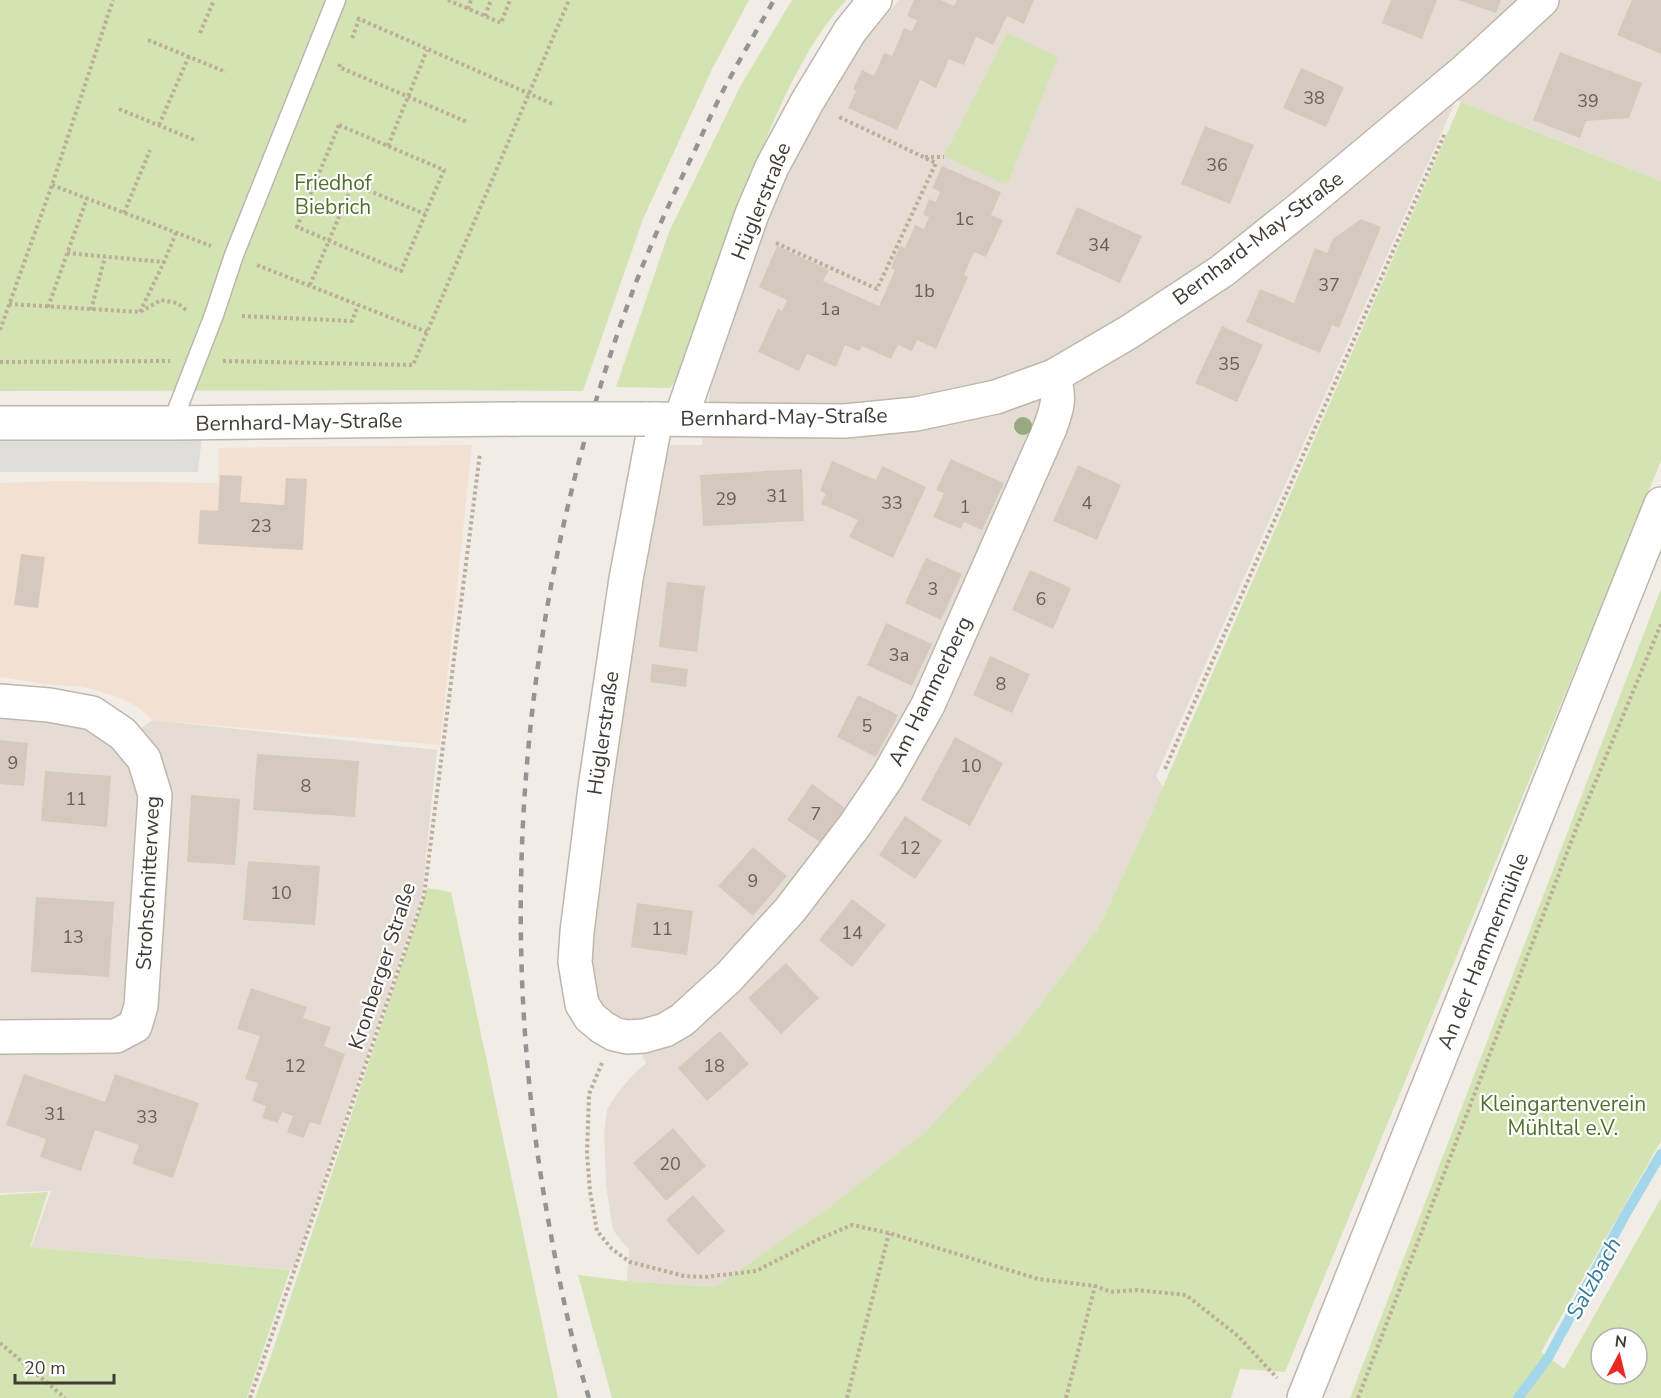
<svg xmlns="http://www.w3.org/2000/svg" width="1661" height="1398" viewBox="0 0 1661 1398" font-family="'Nunito Sans',sans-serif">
	<rect width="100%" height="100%" fill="#f1ece5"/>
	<g fill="#e5ddd4">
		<polygon points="899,0 1661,0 1661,181 1456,100 1156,776 1163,787 1131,859 1098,929 1019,1032 925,1132 827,1209 715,1287 627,1281 629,1250 613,1230 606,1185 604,1134 607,1110 616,1095 630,1078 646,1063 623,1021 602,1019 588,979 601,833 665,445 702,445 712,379 768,204 837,74"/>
		<polygon points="0,714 76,725 103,734 116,745 153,720 437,750 422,896 293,1270 31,1247 51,1191 0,1193"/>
	</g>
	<polygon fill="#f2e0d2" points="472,445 440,745 153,720 138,707 119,697 84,687 45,684 0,677 0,483 62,481 218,483 219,448"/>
	<g fill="#d3e3b1" fill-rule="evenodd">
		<polygon points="0,0 749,0 712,69 643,219 583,391 429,390 0,391"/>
		<path d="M792,0h54c-52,58 -82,143 -109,216 -20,54 -40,109 -60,163l-7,9 -54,-1 53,-155 72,-147z"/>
		<polygon points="1007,33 1058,57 1007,185 944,156"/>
		<polygon points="1461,102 1661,181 1661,461 1285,1372 1240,1369 1231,1398 612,1398 578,1275 627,1281 715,1287 827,1209 925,1132 1019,1032 1098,929 1131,859 1163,787"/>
		<path d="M1661,589v552l-120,211 23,17 97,-171v200h-311zM1601,1338h36v36h-36z"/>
		<polygon points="427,888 451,892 558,1398 255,1398 270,1359"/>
		<polygon points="48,1192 30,1247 290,1270 247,1398 0,1398 0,1195"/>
	</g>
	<polygon fill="#dfddda" points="202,436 198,472 0,472 0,439"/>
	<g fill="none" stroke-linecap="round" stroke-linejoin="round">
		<polyline stroke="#a5d7ea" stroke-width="10" points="1518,1398 1548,1358 1624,1217 1661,1154"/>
	</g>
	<g fill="#d5c9bf">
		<polygon points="914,0 941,0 954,6 957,0 1034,0 1024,24 1007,16 993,45 976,37 964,65 949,59 936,88 920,80 897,130 848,108 856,91 853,89 862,70 874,76 884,53 892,56 904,28 912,31 917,20 907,16"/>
		<polygon points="1391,0 1437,0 1422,39 1382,23"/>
		<polygon points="1458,0 1501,0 1496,13"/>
		<polygon points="1632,0 1661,0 1661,54 1617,35"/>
		<polygon points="1560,52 1642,83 1629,118 1586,121 1580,138 1533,120"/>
		<polygon points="1301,68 1344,87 1326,127 1283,108"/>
		<polygon points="1205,126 1254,145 1230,204 1181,184"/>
		<polygon points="942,166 1001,192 991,215 1003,220 986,257 974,252 964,275 968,277 936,349 917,340 912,351 898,345 891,359 862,346 859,351 845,345 836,367 807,354 799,371 758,352 778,308 782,311 787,300 759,287 777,246 829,270 823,281 879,306 895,270 891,268 900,246 905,248 915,225 924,229 929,217 923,215 929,199 936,202 940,192 932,188"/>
		<polygon points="1077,207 1142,236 1120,283 1056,254"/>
		<polygon points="1361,219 1381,227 1339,328 1332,325 1320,353 1246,322 1260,289 1294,303 1315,248 1327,253 1333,239"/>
		<polygon points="1222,326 1263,345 1237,402 1195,383"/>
		<polygon points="951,459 1004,483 982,530 964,522 961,529 933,517 944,493 936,490"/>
		<polygon points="832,461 876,480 882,466 926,487 893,558 849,537 858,520 821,504 826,494 820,491"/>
		<polygon points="1078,465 1121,485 1097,540 1053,521"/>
		<polygon points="802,469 804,521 703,526 700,475"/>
		<polygon points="220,475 242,476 240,502 284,505 286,478 307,479 303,550 198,544 200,510 218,511"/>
		<polygon points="21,554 45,557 38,608 14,605"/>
		<polygon points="926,558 962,574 941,620 905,603"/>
		<polygon points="1030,570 1071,588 1053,629 1012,610"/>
		<polygon points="667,582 705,586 697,652 659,647"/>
		<polygon points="886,623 932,644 912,686 867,665"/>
		<polygon points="990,656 1030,674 1012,713 973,695"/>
		<polygon points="652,664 688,669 686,687 650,682"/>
		<polygon points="858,695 898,715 876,757 837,737"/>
		<polygon points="955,737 1003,763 970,826 921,800"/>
		<polygon points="0,740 28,743 24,786 0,784"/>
		<polygon points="257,754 359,761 355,817 253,810"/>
		<polygon points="45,771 111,776 107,827 41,821"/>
		<polygon points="812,784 845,808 820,842 787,820"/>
		<polygon points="191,795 240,799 235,865 187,862"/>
		<polygon points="905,816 942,841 915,879 879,855"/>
		<polygon points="753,847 787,876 753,916 718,886"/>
		<polygon points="248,861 320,866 315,925 243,920"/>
		<polygon points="36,897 114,902 109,977 31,972"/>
		<polygon points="852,899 886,925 852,967 819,940"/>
		<polygon points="637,903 693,911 687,955 631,947"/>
		<polygon points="786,963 819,998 781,1034 748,998"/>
		<polygon points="251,988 307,1007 303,1018 331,1027 324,1046 345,1054 320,1125 310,1122 304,1138 287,1132 293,1116 282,1112 278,1123 262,1118 266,1106 252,1101 258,1083 245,1079 260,1036 237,1029"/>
		<polygon points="720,1031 749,1064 707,1101 678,1068"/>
		<polygon points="24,1074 105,1102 115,1074 199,1103 173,1178 132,1164 139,1145 95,1130 81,1171 40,1157 46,1139 6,1125"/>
		<polygon points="673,1128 706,1166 666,1201 633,1163"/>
		<polygon points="693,1195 725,1231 698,1255 666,1220"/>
	</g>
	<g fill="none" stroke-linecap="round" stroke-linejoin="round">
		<g stroke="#bfb6ac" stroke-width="21">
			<polyline id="service" points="172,423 214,315 234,255 336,0"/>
		</g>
		<g stroke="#bfb6ac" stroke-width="36">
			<g id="minor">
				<polyline points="681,418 752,214 772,167 807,102 850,31 875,0"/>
				<polyline points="645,419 845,421 916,414 996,397 1054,376 1129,332 1222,271 1306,204 1466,70 1542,0"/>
				<path d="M656,419l-30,160 -31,209 -18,144 -2,30 7,42 8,13 12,10 12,7 13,3 17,-1 21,-6 17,-10 47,-43 61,-67 65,-85 33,-49 40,-71 122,-277c8,-22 10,-29 4,-52"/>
				<polyline points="0,423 172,423 520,419"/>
				<polyline points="0,701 49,705 92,713 123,734 144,759 155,795 141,1006 135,1026 116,1036 0,1037"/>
				<polyline points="1304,1398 1661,504"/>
			</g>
		</g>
		<g stroke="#bdad9b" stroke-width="4" stroke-dasharray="3 3" stroke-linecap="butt">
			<polyline points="448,0 501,23 510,0"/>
			<polyline points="468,9 471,0"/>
			<polyline points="485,16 491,0"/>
			<polyline points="357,18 555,105"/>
			<polyline points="200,33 214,0"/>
			<polyline points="352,38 359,20"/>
			<polyline points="148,40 226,72"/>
			<polyline points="340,64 339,67 467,122"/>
			<polyline points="119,109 197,141"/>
			<polyline points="159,125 189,56"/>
			<polygon points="339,125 444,170 401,271 297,227"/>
			<polyline points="388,146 427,50"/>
			<polyline points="925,157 944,157"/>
			<polyline points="52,185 211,246"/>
			<polyline points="124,213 150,150"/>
			<polyline points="776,243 877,289 936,163 837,116"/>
			<polyline points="67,253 164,262 176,233"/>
			<polyline points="257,265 427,332"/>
			<polyline points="310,285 353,184 425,214"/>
			<polyline points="9,304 140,312 161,300 177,303 188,311"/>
			<polyline points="48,307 87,198"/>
			<polyline points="91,310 105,257"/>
			<polyline points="140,312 164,262"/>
			<polyline points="242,316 352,321 358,305"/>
			<polyline points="0,330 52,185 113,0"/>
			<polyline points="223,361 413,365 569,0"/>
			<polyline points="0,362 170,361"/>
			<polyline points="1165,769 1445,133"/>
			<polyline points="602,1063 589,1094 587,1154 590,1191 597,1231 612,1249 630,1262 684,1276 705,1277 756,1271 817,1240 852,1225 889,1233 1038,1279 1095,1286 1111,1292 1137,1290 1186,1295 1238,1336 1277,1378"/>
			<polyline points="0,1343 65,1398"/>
			<polyline points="250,1398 424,896 480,453"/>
			<polyline points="847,1398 889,1233"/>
			<polyline points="1066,1398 1095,1286"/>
			<polyline points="1358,1398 1578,824 1661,624"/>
		</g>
		<use href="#service" stroke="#fff" stroke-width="18"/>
		<use href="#minor" stroke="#fff" stroke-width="33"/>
		<path stroke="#949494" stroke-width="4.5" stroke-dasharray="8 8" stroke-linecap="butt" d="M589,1398c-19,-60 -31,-123 -42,-185 -53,-300 -25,-611 77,-898 20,-57 45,-112 72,-167 11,-24 22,-49 35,-72 14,-26 29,-51 43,-76"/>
		<g stroke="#bfb6ac" stroke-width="36" stroke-linecap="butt">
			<polyline id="minor-bridge" points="520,419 645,419"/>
		</g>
		<use href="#minor-bridge" stroke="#fff" stroke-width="33"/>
	</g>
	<circle fill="#98a880" cx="1023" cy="426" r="9"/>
	<g text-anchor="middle" stroke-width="4.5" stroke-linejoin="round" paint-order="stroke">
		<g font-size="18" fill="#685f58">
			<text x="1314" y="104">38</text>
			<text x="1588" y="107">39</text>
			<text x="1217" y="171">36</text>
			<text x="964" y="225">1c</text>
			<text x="1099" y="251">34</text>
			<text x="1329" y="291">37</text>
			<text x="924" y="297">1b</text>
			<text x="830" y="315">1a</text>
			<text x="1229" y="370">35</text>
			<text x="777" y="502">31</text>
			<text x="726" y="505">29</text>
			<text x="892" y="509">33</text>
			<text x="1087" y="509">4</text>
			<text x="965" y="513">1</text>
			<text x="261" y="532">23</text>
			<text x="933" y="595">3</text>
			<text x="1041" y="605">6</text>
			<text x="899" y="661">3a</text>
			<text x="1001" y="690">8</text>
			<text x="867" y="732">5</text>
			<text x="13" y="769">9</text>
			<text x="971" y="772">10</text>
			<text x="306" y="792">8</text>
			<text x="76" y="805">11</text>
			<text x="816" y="820">7</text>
			<text x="910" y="854">12</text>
			<text x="753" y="887">9</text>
			<text x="281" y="899">10</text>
			<text x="662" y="935">11</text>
			<text x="852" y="939">14</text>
			<text x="73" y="943">13</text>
			<text x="295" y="1072">12</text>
			<text x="714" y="1072">18</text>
			<text x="55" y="1120">31</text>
			<text x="147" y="1123">33</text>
			<text x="670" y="1170">20</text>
		</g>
		<g font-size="21" fill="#4f702d" stroke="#fff">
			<text x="333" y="190">Friedhof<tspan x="333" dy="24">Biebrich</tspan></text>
			<text x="1563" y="1111">Kleingartenverein<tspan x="1563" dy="24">Mühltal e.V.</tspan></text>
		</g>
		<g font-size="21" fill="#433c35" stroke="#fff">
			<text transform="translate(761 201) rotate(-68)" y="7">Hüglerstraße</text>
			<text transform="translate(1258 238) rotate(-37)" y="7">Bernhard-May-Straße</text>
			<text transform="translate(784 417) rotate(-1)" y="7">Bernhard-May-Straße</text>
			<text transform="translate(299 422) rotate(-1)" y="7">Bernhard-May-Straße</text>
			<text transform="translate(930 691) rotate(-64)" y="7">Am Hammerberg</text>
			<text transform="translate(603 733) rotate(-82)" y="7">Hüglerstraße</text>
			<text transform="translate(148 883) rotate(-87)" y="7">Strohschnitterweg</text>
			<text transform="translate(1483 951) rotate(-68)" y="7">An der Hammermühle</text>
			<text transform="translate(382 966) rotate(-72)" y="7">Kronberger Straße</text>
		</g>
		<g font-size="22" font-style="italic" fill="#337998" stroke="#fff">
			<text transform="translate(1593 1278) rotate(-61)" y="8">Salzbach</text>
		</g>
	</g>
	<g transform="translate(1619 1356) rotate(7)"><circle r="28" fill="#ffffff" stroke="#b4b1ae" stroke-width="1.5"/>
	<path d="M0-4.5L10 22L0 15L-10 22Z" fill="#ea2924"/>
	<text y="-9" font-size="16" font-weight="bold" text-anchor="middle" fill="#433c35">N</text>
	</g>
	<path d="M15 1374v9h99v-9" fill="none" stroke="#433c35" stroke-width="3"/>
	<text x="24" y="1374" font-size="18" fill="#433c35" stroke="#ffffff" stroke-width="4.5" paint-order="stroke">20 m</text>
</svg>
